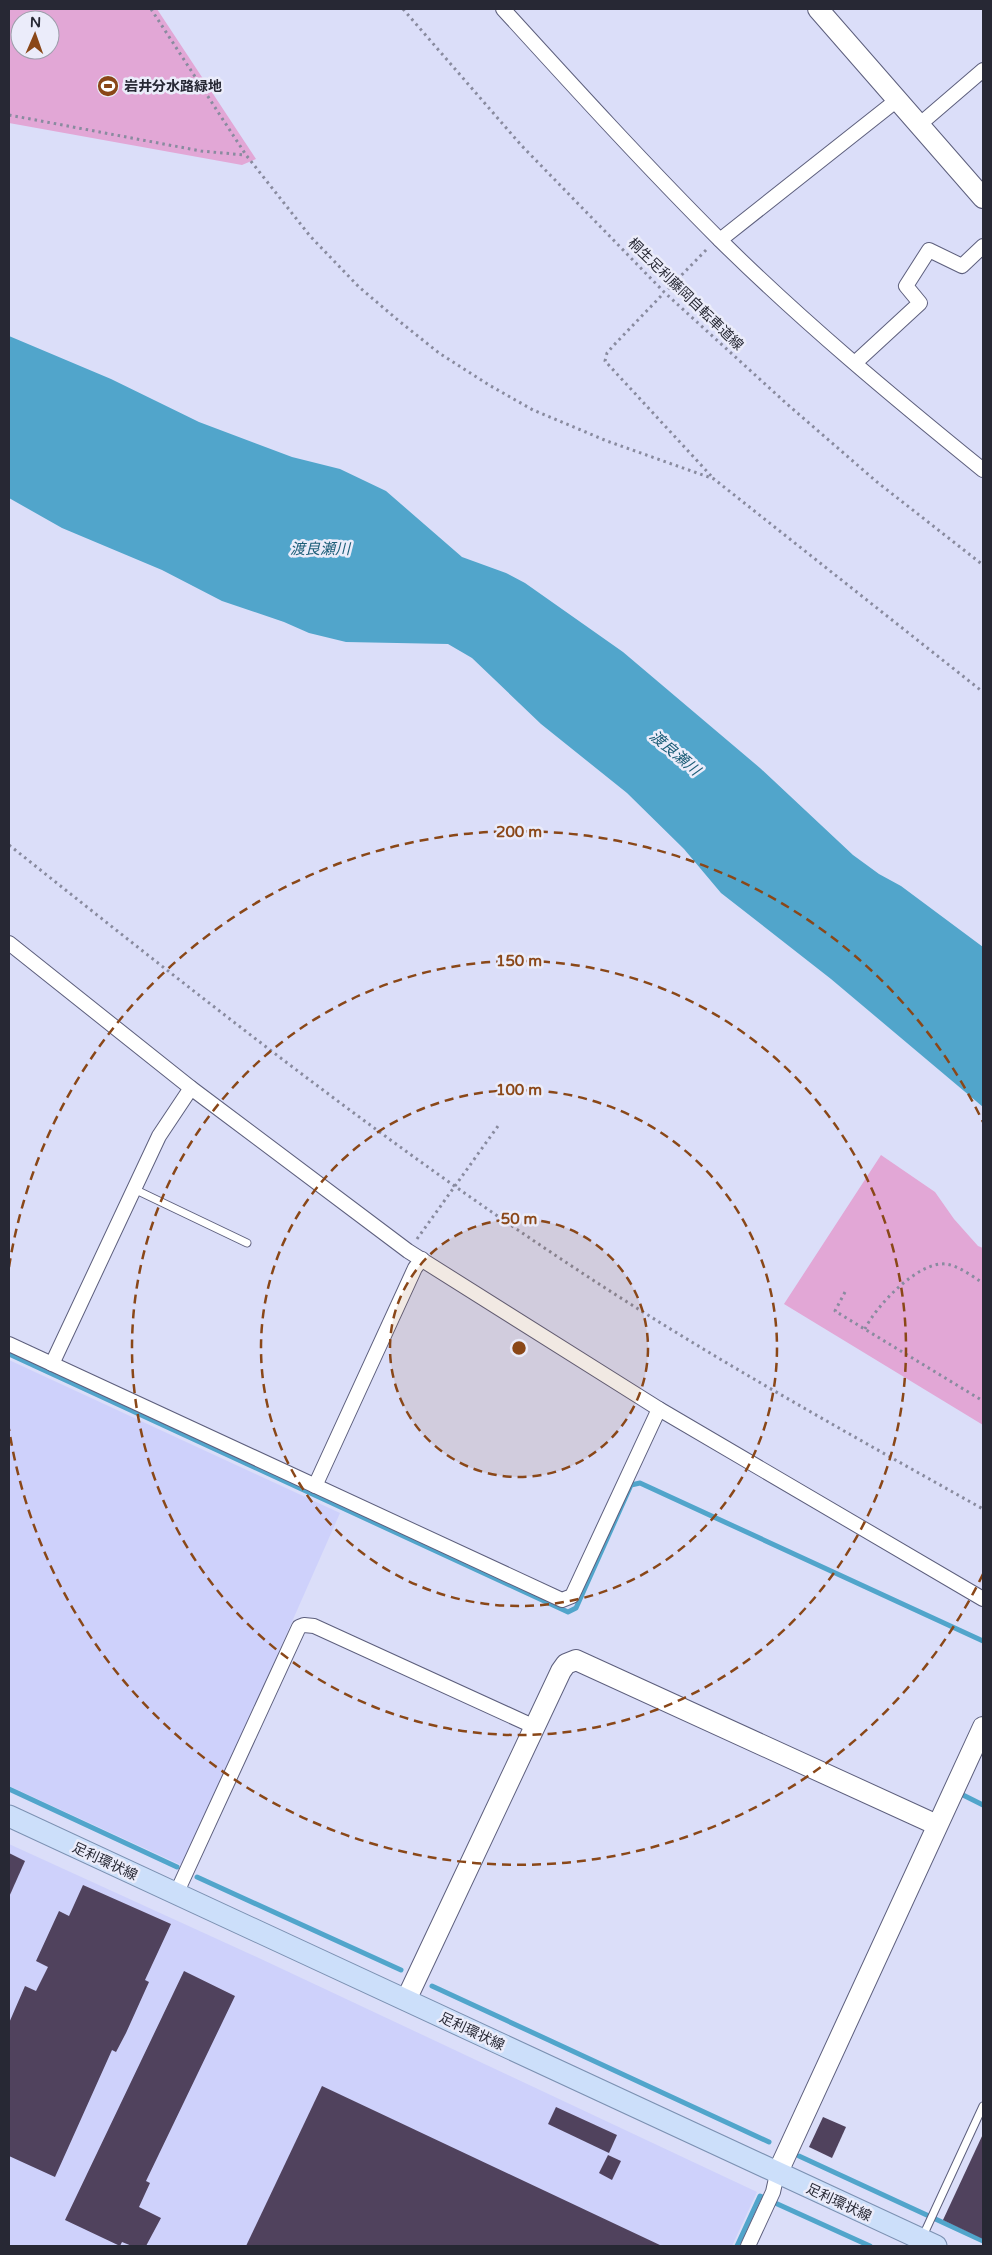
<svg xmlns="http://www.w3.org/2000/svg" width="992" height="2255" viewBox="0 0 992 2255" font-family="'Varela Round','Noto Sans JP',sans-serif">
	<rect width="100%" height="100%" fill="#dbdef9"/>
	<g fill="#ced1fb">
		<polygon points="9,1360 340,1513 185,1864 181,1865 9,1786"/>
		<polygon points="9,1844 261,1959 757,2192 732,2246 9,2246"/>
	</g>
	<g fill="#e2a7d6" fill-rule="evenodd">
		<path d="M9,9h148l99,150 -14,6 -233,-42zM20,20h30v30h-30z"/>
		<polygon points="881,1155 935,1192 954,1219 978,1246 983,1248 983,1425 784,1304"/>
	</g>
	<polygon fill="#51a5cb" points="9,336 111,379 199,422 292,457 340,469 386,491 462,557 506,573 525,583 623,652 760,768 853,855 879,874 901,886 983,947 983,1107 831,979 721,893 684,849 627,793 541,724 472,658 448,644 346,642 309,633 284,622 222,601 162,570 62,528 9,498"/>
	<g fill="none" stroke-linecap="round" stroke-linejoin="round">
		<g stroke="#51a5cb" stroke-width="5">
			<polyline points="9,1354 568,1612 576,1608 631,1485 640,1483 983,1641"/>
			<polyline points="9,1789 177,1867"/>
			<polyline points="963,1795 983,1805"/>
			<polyline points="197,1877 401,1970"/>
			<polyline points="432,1986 769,2142"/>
			<polyline points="799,2156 983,2241"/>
			<polyline points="737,2246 760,2196 870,2246"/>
		</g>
	</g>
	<g fill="#50425d">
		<polygon points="9,1853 25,1861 9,1897"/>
		<polygon points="83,1885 171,1924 145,1980 149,1982 126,2033 116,2052 112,2050 55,2177 9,2156 9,2023 25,1986 36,1991 48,1967 36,1961 59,1911 69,1916"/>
		<polygon points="184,1971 235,1996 146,2181 150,2183 139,2207 161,2218 146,2246 132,2246 122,2242 120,2246 65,2220"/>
		<polygon points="322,2086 662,2246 246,2246"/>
		<polygon points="556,2107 617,2135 609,2153 548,2124"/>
		<polygon points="823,2117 846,2127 832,2158 809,2147"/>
		<polygon points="983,2134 983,2239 943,2220"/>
		<polygon points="608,2155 621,2161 612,2180 599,2173"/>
	</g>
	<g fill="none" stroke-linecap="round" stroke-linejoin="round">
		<g stroke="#5d5f7d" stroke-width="9">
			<g id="lane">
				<polyline points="134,1189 247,1243"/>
				<polyline points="922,2238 983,2106"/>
			</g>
		</g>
		<g stroke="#5d5f7d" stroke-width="16">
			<g id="street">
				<path d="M503,9c71,78 143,157 218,232 82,81 172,156 262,229"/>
				<polyline points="919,125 983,70"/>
				<polyline points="720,240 897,100"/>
				<polyline points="856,362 920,303 906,286 929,250 962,266 983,246"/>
				<polyline points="9,943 191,1088 408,1251 659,1409 983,1599"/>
				<polyline points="9,1344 562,1600 572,1596 659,1409"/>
				<polyline points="52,1364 159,1136 191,1088"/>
				<polyline points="315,1486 415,1268 422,1259"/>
				<polyline points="176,1894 299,1627 304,1625 314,1626 535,1727"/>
				<polyline points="748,2246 773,2192 777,2174"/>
			</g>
		</g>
		<g stroke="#5d5f7d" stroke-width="22">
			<g id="secondary">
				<polyline points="818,9 983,198"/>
				<polyline points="406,2000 561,1671 566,1664 576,1660 937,1825"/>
				<polyline points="777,2174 983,1727"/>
			</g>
		</g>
		<g stroke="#7c91b2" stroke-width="23">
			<polyline id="primary" points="9,1816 936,2246"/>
		</g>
		<g stroke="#898b9f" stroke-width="3" stroke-dasharray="2.5 4" stroke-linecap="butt">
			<polyline points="151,9 246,155 310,236 359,287 399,321 439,353 489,385 533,410 607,441 714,479 983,692"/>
			<polyline points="403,9 521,145 664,292 787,404 877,482 983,565"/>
			<polyline points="9,115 201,151 245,155"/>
			<polyline points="668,289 708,248"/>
			<polyline points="661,296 613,346 607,353 605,361 714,479"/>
			<path d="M9,845c181,144 362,288 555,416 135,90 278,169 419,248"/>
			<polyline points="417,1239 498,1126"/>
			<polyline points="845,1292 835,1311 983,1401"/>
			<path d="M865,1329c11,-23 53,-68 81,-65 13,2 26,12 37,19"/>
		</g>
		<use href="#lane" stroke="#fff" stroke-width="7"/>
		<use href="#street" stroke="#fff" stroke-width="14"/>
		<use href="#secondary" stroke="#fff" stroke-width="20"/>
		<use href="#primary" stroke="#ccdffa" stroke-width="21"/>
	</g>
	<circle cx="519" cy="1348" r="129" fill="#8a4718" fill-opacity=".12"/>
	<g fill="none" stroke="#8a4718" stroke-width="2.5" stroke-dasharray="9 6">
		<circle cx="519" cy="1348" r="129"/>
		<circle cx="519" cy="1348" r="258"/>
		<circle cx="519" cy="1348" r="387"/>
		<path d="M983 1574A516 516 0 0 1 9 1429M9 1267A516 516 0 0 1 983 1122"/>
	</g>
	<defs>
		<g id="stadium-disc" transform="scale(1.125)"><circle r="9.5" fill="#8a4718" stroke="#ebecfa"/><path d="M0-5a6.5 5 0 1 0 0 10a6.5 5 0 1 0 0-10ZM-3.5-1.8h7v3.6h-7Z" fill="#fff"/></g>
	</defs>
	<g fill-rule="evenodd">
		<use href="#stadium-disc" x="108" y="86"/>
	</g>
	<g text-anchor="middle" stroke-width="5" stroke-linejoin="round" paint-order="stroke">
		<g font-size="14" font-weight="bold" fill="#272834" stroke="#ebecfa" text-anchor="start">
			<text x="124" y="91">岩井分水路緑地</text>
		</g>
		<g font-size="14" fill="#272834" stroke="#ebecfa">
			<text transform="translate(686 294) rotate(44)" y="5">桐生足利藤岡自転車道線</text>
			<text transform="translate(105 1861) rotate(25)" y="5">足利環状線</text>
			<text transform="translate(472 2031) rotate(25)" y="5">足利環状線</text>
			<text transform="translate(839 2202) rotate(25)" y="5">足利環状線</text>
		</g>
		<g font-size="15" font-style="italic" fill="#1c5d78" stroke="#ebecfa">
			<text x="320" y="554">渡良瀬川</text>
			<text transform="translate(675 753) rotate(40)" y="5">渡良瀬川</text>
		</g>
	</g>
	<circle cx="519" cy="1348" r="8" fill="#8a4718" stroke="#ebecfa" stroke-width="2.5"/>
	<g font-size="15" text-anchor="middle" font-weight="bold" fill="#8a4718" stroke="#ebecfa" stroke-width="5" stroke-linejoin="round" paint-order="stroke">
		<text x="519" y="837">200 m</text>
		<text x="519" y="966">150 m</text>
		<text x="519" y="1095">100 m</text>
		<text x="519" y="1224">50 m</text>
	</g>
	<rect width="992" height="2255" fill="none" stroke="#272834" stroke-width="20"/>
	<g transform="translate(35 35) rotate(2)"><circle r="24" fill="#ebecfa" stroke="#9d9eab"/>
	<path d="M0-4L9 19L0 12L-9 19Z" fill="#8a4718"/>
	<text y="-8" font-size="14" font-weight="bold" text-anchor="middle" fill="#272834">N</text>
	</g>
</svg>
